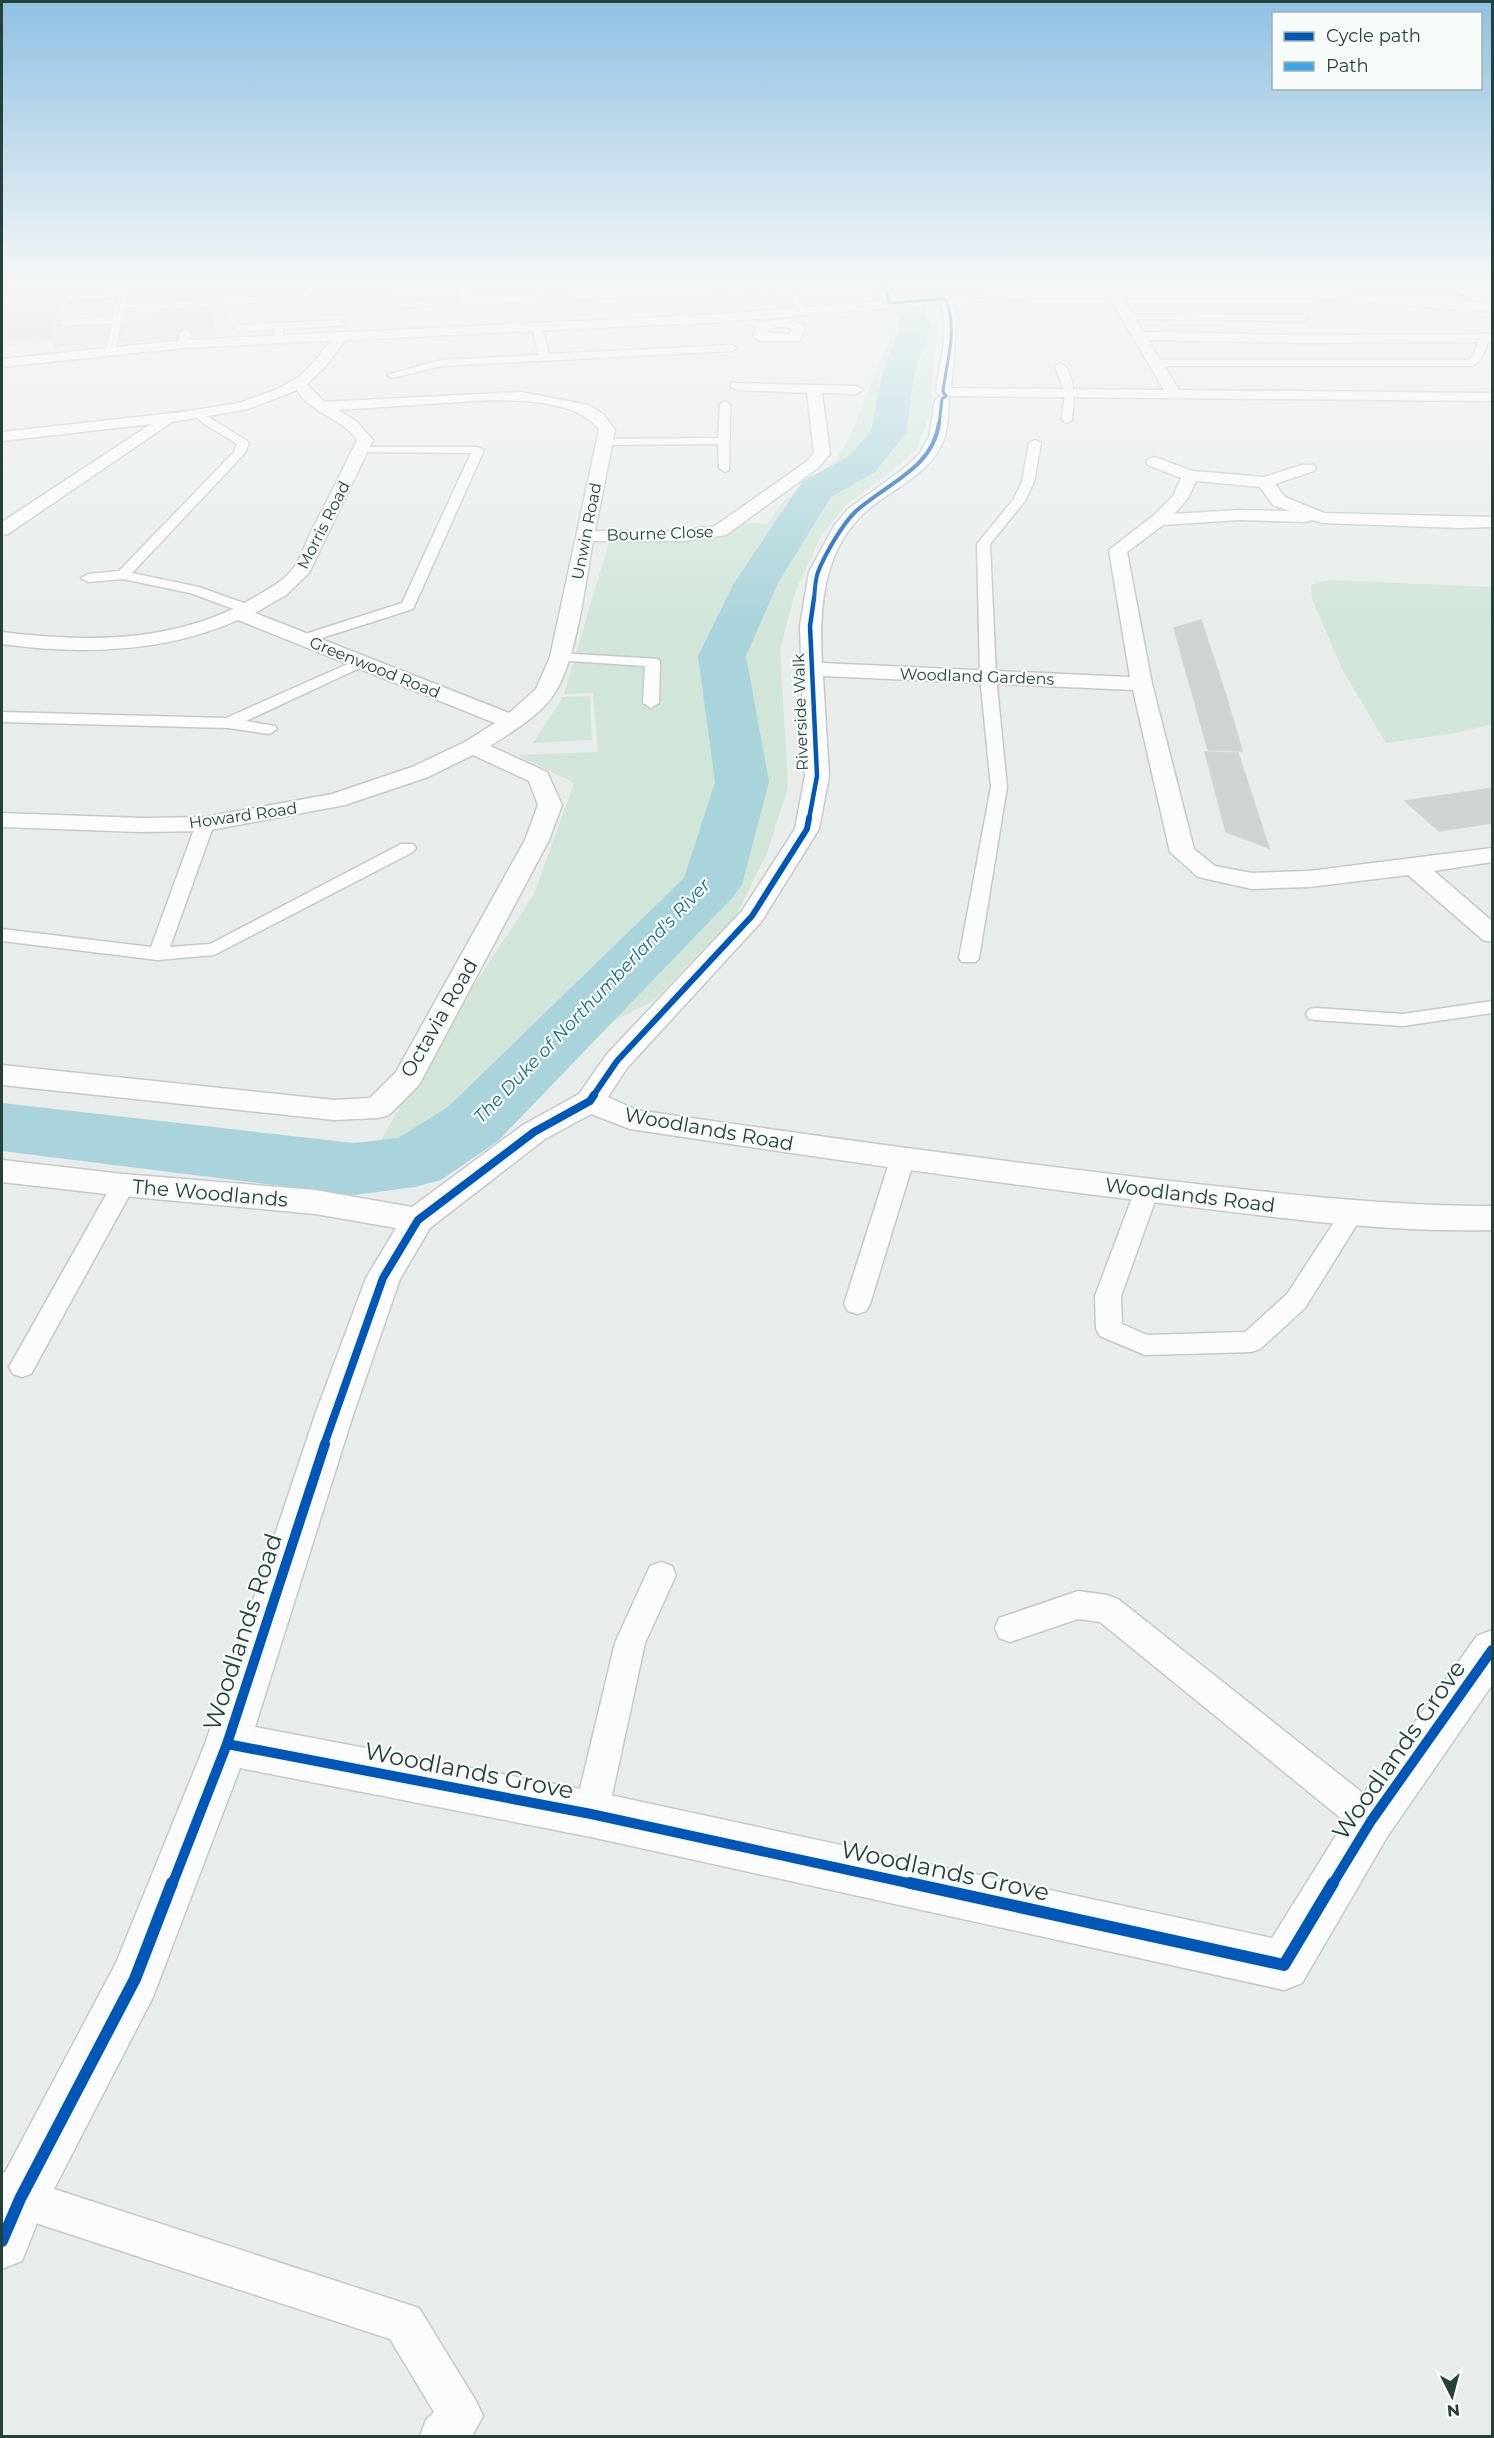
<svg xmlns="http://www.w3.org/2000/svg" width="1494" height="2438" viewBox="0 0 1494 2438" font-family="Montserrat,sans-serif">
	<rect width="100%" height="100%" fill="#e8edeb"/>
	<polygon fill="#d6dedb" points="2,285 390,285 389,300 232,310 218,335 54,349 53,342 2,346"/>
	<g fill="#d1e6d8">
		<polygon points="920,305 938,305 941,312 933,368 931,412 917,449 887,475 848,503 821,536 796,590 780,649 788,787 767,853 736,916 653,1001 586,1035 581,1028 723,886 755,779 734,676 743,641 791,544 819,504 865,468 897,436 904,387 920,331"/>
		<polygon points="903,321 905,330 875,434 858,459 807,490 780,525 718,631 711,657 729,775 698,879 509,1068 448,1122 399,1142 379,1143 453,1017 534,894 574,783 517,755 598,752 593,693 564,694 609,542 613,539 728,533 747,523 767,524 784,501 835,462 853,430 877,367 889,344 888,322"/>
		<polygon points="1329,580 1492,587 1492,724 1456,733 1386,743 1343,671 1312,599 1311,586 1316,582"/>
		<polygon points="590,696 592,740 533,743 563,697"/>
	</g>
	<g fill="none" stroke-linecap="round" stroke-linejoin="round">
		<polygon fill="#a9d4db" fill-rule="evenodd" points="891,285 919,285 930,327 914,375 906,433 875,472 831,497 778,583 746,656 769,782 742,884 733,897 498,1141 441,1180 415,1187 354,1195 2,1151 2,1103 354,1143 398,1138 448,1107 684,878 715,782 698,656 734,583 803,481 849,456 871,431 882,375 900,327"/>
	</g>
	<g fill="#cfd4d2" stroke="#d1d6d4" stroke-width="1.5">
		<polygon points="2,285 66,285 50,337 2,341"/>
		<polygon points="158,285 216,285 215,297 156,301"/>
		<polygon points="214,308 213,329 190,331 184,328 179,331 150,333 154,311"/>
		<polygon points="1201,620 1227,699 1242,751 1208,750 1174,628"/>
		<polygon points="1205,752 1238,753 1269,848 1226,832"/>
		<polygon points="1492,788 1492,823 1439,831 1405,801"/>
	</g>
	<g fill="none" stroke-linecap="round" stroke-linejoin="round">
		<g stroke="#c5cac8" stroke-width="3">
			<g id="lane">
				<polygon points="120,285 128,285 125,305 300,294 306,290 306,285 314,285 314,291 302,300 123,311 116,350 111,353 106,350 112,323 65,326 60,323 65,320 113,317 117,297 71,300 67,297 71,294 118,292"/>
				<polygon points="756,285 756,289 753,290 633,296 629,293 633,290"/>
				<polygon points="777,289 794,294 812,311 804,313 788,298 774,294 774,290"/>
				<polygon points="443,299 446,300 446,304 404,308 399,305 404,302"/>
				<polygon points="1127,314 1303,315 1308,318 1303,321 1124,319 1122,317"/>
				<polygon points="341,320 346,323 344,325 284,329 282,339 277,342 272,339 275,329 239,331 234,328 239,325"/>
				<polygon points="537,324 542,327 549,354 732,345 737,348 732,351 441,366 392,378 387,375 441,360 539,355 532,327"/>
				<polygon points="185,330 190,333 188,344 183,347 178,344 180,333"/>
				<path d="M1481,336l8,2c-3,11 -6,23 -17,28h-316l-5,-3 5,-3h313l5,-6z"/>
				<path d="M1060,363c17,8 14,41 12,57l-5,3 -5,-3 3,-27 -10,-27z"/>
				<polygon points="725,401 730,404 729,470 725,472 719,468 718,444 604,445 598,442 604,439 718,438 720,404"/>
				<polygon points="199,411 247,441 249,443 245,453 132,573 199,587 252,606 254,609 252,612 242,612 190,593 123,579 88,582 81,578 88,574 119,571 234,452 237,444 203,423 194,414"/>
				<polygon points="1035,440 1041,443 1034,482 1025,501 990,544 996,676 1007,787 979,958 976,962 962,962 959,958 991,787 980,676 977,544 1013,500 1022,482 1029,443"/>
				<polygon points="361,447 478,447 484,450 413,609 309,642 299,642 297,639 299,636 402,603 471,453 357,452 355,450"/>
				<polygon points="560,653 658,659 660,662 659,703 651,708 643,703 645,666 555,660 553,657 555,654"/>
				<polygon points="359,659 366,663 364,666 246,721 275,726 277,729 269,734 228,728 2,722 2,712 226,718"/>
				<polygon points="205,819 211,820 214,824 170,947 210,944 401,844 413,844 416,848 413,852 214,955 158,960 2,941 2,929 151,947 196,824 199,820"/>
				<polygon points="1492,1001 1492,1013 1403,1026 1316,1020 1309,1019 1306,1014 1309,1009 1316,1008 1403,1014"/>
				<polygon points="902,1152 910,1154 914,1160 870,1304 866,1311 857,1314 848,1311 844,1304 890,1160 894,1154"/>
				<polygon points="123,1177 131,1179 135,1185 31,1374 22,1377 13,1374 9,1367 13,1360 115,1179"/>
				<polygon points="1147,1182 1155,1184 1159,1190 1121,1296 1122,1324 1147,1335 1245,1332 1287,1294 1344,1207 1352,1204 1360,1207 1364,1213 1305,1308 1260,1349 1251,1352 1145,1355 1100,1336 1096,1329 1095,1296 1135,1190 1139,1184"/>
				<polygon points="661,1562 672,1566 676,1575 645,1643 608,1814 603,1826 591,1831 579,1826 574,1814 615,1643 650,1566"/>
				<polygon points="1078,1591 1107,1595 1118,1599 1383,1809 1388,1821 1383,1833 1371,1838 1359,1833 1100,1622 1078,1619 1010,1642 999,1638 995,1628 999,1618"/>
				<polygon points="2,2172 419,2308 476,2401 483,2416 472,2436 420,2436 426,2420 434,2412 390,2339 2,2212"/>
			</g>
		</g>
		<g stroke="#c5cac8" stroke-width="3">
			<g id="street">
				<polygon points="462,285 474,285 470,297 629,290 631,285 643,285 637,296 633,297 463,305 457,301"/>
				<polygon points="878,285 890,285 896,303 894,306 886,306"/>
				<path d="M1113,289l4,1 26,42 158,3 191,-1v8l-191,1 -153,-3 31,50 313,3v8l-547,-5 4,4c-1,12 -1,25 -4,36 -12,40 -59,54 -85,81 -38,39 -41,96 -38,146l308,14 -21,-127 44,-34 20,-20 8,-18 -33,-13 -2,-3 2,-3 6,-2 39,14 71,6 38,-12h12l2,3 -2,3 -39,13 10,13 39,16 168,4v10l-33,1 -137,-5 -10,-3 -7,2 -66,-2 -76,5 -36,27 25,132 42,165 21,17 37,7 57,-2 183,-23v14l-58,9 58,50v21l-9,-2 -75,-65 -99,12 -57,2 -54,-12 -28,-25 -37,-162 -310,-14 6,100 -10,53 -58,93 -134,146 -19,29 28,13c172,25 344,49 517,69 113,13 225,27 339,27v24c-108,3 -217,-13 -324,-26 -180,-22 -359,-48 -538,-75l-39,-15 -46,25 -115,89 -30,51 -47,136 -98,312 336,64 681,147 83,-133 122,-169 15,-6v55l-105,152 -85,146 -18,7 -693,-153 -351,-69 -87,229 -114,221 -17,43 -20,8v-91l114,-215 89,-219 110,-329 51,-137 30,-50 -81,-14 -192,-18 -121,-14v-22l121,14 192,16 97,17 111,-82 56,-31 28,-40 135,-143 53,-82 10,-53 -5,-150 9,-54 25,-46 14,-17 58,-42 14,-14 9,-16 6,-37 6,-4 -5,-4c3,-29 16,-65 3,-93l6,-4 4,1 6,11 2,11 -6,70 213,2 -57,-97zM1196,481l64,6 13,18 17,6 -51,-1 -65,4 14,-16z"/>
				<path d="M789,319l16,8 -5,14h-40l-7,-4 6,-15zM788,327l4,2 -2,5 -22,-1 1,-5z"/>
				<path d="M337,332l5,1 3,7 -20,27 -18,17 17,18 197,-10 68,13 15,10 11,15 -20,101h88l32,-5 91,-64 8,-9 -7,-60 -70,-3 -7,-4 2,-3 124,3 7,4 -7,4 -34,-1 8,61 -12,14 -92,67 -43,6h-90c-8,42 -16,119 -39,153 -13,21 -44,39 -64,52l57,26 15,33 -13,35 -130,245 -30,30 -11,3 -44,2 -332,-35v-20l332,35 36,-2 26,-26 129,-232 13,-35 -9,-24 -56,-26 -45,22 -83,28 -140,26 -63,1 -140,-5v-14l140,5 63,-1 127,-23 80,-27 53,-25 30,-19 -257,-103c-74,33 -157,35 -236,24v-12c85,11 177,11 253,-35 12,-7 27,-15 37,-27 8,-9 13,-25 18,-36 16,-31 32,-63 47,-94 -15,-23 -46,-26 -60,-50l-49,19 -76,13 -164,112 -6,1v-13l149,-98 -149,17v-9l180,-20 57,-9 36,-13 24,-13 16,-16 16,-21 1,-7zM489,400c32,0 91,1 110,30l-49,227 -14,32 -27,24 -254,-100 31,-18 23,-22 64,-133 -17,-19 -18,-11z"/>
			</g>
		</g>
		<g stroke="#c3cbc8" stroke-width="3">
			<polygon id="secondary" points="1042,290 1308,290 1464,300 1492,304 1492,312 1308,298 1042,298 945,303 723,322 183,348 2,367 2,359 183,340 723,314 945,295"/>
		</g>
		<use href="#lane" fill="#fcfcfc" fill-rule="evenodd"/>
		<use href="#street" fill="#fcfcfc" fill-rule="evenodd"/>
		<use href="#secondary" fill="#fcfcfc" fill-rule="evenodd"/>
		<polyline stroke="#3ea4ec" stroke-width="2" stroke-dasharray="5 2" stroke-linecap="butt" points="1411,285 1466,296"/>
		<g stroke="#f7fbf9" stroke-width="4.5">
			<path id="cycleway-far6" d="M884,285l6,18 55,-4c14,28 1,64 -2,93l3,4 -4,3 -3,26"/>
		</g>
		<g stroke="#f7fbf9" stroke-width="6">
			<path id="cycleway-far5" d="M814,599c1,-9 1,-19 4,-27 7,-18 24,-47 37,-60 30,-28 78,-43 84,-89"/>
		</g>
		<g stroke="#f7fbf9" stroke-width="7">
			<polyline id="cycleway-far4" points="809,819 817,776 810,626 814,598"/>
		</g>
		<g stroke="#f7fbf9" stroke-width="9">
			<polyline id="cycleway-far3" points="593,1096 617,1061 752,916 807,829 809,818"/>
		</g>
		<g stroke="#f7fbf9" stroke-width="11">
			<polyline id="cycleway-far2" points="324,1445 383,1278 418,1220 534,1132 590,1101 594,1095"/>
		</g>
		<g stroke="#f7fbf9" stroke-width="14">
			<g id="cycleway-far1">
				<polyline points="227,1744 591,1814 917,1885"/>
				<polyline points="172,1885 227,1744 325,1444"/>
				<polyline points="1332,1885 1371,1821 1492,1650"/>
			</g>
		</g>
		<g stroke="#f7fbf9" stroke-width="16">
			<g id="cycleway">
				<polyline points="910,1883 1284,1965 1333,1883"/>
				<polyline points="2,2241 20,2199 135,1979 172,1883"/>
			</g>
		</g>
		<use href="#cycleway-far6" stroke="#0057b8" stroke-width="3"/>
		<use href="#cycleway-far5" stroke="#0057b8" stroke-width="4"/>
		<use href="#cycleway-far4" stroke="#0057b8" stroke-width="4.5"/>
		<use href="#cycleway-far3" stroke="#0057b8" stroke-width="6"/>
		<use href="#cycleway-far2" stroke="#0057b8" stroke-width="8"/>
		<use href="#cycleway-far1" stroke="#0057b8" stroke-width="10"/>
		<use href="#cycleway" stroke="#0057b8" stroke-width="12"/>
	</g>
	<linearGradient id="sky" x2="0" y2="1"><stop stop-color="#8fc1e3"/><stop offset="0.45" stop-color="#f5f7f6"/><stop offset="1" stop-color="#f5f7f6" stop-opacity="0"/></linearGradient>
	<rect width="1494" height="627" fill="url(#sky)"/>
	<g text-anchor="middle" stroke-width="4.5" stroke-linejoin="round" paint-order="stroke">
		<g font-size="16" fill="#24423a" stroke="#f7fbf9">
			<text transform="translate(323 525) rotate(-63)" y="6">Morris Road</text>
			<text transform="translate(586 531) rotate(-79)" y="6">Unwin Road</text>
			<text transform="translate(660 533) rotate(-2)" y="6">Bourne Close</text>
			<text transform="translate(375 667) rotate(22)" y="6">Greenwood Road</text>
			<text transform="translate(977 676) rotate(2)" y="6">Woodland Gardens</text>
			<text transform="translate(800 712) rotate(-92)" y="6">Riverside Walk</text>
			<text transform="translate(243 815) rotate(-8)" y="6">Howard Road</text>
		</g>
		<g font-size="18" font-style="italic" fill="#1c6f80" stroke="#f7fbf9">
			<text transform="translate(592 1001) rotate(-46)" y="6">The Duke of Northumberland's River</text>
		</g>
		<g font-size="20" fill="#24423a" stroke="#f7fbf9">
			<text transform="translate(439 1018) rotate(-60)" y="7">Octavia Road</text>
			<text transform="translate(709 1129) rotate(10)" y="7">Woodlands Road</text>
			<text transform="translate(210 1193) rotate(5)" y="7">The Woodlands</text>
			<text transform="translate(1190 1195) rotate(7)" y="7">Woodlands Road</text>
		</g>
		<g font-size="24" fill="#24423a" stroke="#f7fbf9">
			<text transform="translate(243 1632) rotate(-72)" y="8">Woodlands Road</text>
			<text transform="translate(1399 1750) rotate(-55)" y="8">Woodlands Grove</text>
			<text transform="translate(469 1771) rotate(11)" y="8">Woodlands Grove</text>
			<text transform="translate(945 1871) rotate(12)" y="8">Woodlands Grove</text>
		</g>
	</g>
	<rect width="1494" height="2438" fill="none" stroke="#24423a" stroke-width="6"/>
	<rect x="1272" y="12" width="210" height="78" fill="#f7fbf9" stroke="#a3b1ad" stroke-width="1.5"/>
	<rect x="1284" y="32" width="30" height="9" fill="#0057b8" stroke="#a3b1ad" stroke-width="1.5"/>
	<text x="1326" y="42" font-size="18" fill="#24423a">Cycle path</text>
	<rect x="1284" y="62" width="30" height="9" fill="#3ea4ec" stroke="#a3b1ad" stroke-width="1.5"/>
	<text x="1326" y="72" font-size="18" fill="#24423a">Path</text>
	<g transform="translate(1452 2396) rotate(174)" stroke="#f7fbf9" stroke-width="4.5" paint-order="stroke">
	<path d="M0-4.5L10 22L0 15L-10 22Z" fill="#24423a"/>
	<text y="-9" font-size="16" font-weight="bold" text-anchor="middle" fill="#24423a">N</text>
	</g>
</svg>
